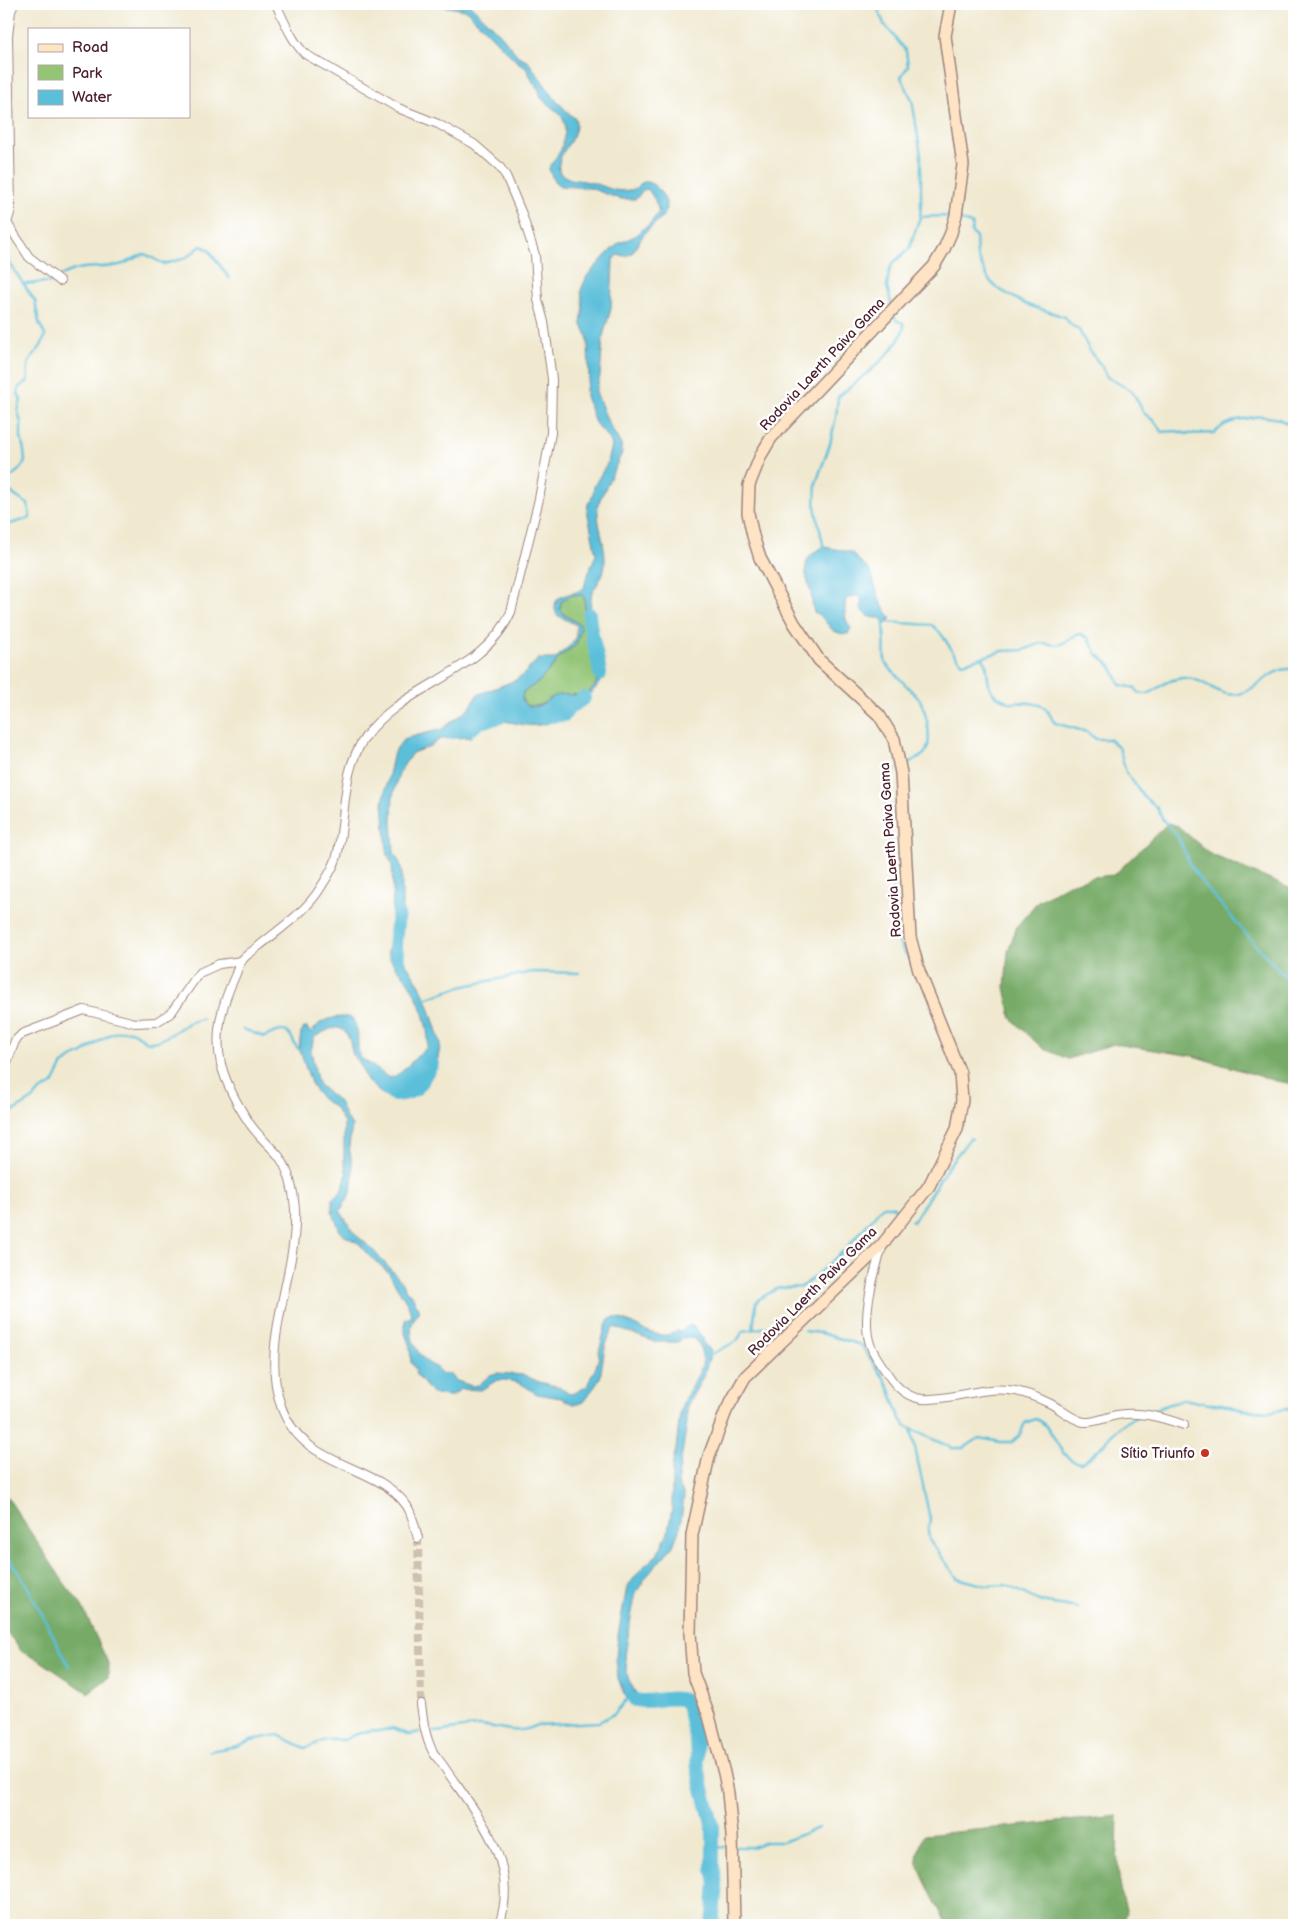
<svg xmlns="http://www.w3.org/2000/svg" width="1298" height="1929" viewBox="0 0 1298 1929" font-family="'Balsamiq Sans',sans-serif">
	<rect width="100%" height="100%" fill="#fff"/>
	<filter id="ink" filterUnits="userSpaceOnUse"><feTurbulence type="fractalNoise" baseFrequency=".02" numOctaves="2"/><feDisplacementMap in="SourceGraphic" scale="10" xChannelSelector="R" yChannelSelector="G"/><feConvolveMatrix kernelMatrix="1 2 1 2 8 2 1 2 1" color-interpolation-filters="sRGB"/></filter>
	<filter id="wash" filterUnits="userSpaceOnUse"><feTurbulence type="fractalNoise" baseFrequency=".0096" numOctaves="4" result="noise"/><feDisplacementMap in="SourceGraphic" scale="20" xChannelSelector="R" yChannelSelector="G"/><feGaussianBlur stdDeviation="1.12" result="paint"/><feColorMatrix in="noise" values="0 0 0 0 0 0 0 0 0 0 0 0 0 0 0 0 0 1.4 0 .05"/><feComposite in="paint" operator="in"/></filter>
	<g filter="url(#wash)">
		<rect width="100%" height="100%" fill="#f0e9d0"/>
		<path fill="#93c575" stroke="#6e7250" d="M572,595h10l2,2c2,10 0,21 3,31 1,3 5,6 6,9 6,14 11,44 -3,54 -9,7 -17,2 -26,4 -16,2 -23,15 -39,10l-3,-6 1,-7 16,-10 24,-28 13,-9 5,-17c-7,-12 -17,-10 -21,-19l1,-7z"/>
		<g fill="#76aa66" stroke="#606448">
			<polygon points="1168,823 1178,826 1210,854 1294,890 1294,1084 1276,1081 1193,1056 1114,1044 1068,1059 1042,1048 1011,1018 1005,987 1008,951 1017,926 1038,901 1069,884 1094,877 1114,875"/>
			<polygon points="4,1492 65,1584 82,1606 109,1665 108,1678 88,1693 39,1660 22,1652 9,1635 6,1628 6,1597 4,1586"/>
			<path d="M1118,1816c-1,36 -2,62 9,97l-5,12h-174c-5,-6 -31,-58 -31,-64 0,-9 4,-17 7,-26z"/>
		</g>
		<g fill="#5cbfda" stroke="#536f82" fill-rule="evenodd">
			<path d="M343,4h67c-18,6 -49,7 -67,0z"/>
			<path d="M429,4h40l31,30 18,22 9,4 31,43c7,4 9,11 17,15 7,20 -23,37 -15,55 12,9 16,6 29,9 17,3 21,11 41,8 7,0 9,-9 17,-8 10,2 19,15 20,26l-3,7 -20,19 -12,19 -6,3 -9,-1 -4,5 -2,49 -8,27 -3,40 -4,16 12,30 13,23 1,8 -24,51c-2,18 7,37 7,56 0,14 -5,20 -12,31 -3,5 -2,16 -3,22 0,13 7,21 10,33 11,35 -5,47 -32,63 -2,1 -2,4 -4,5 -5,6 -17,10 -24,11 -15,2 -25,-3 -38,-4 -9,-1 -21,-1 -30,0l-4,4 3,8v4l-31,2 -9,7 -19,7 -12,18 -7,24 -1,26 2,32 6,10 2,8v60l-4,16 2,7 20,31 8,19 13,40 -4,18 -6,10 -17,13 -9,4 -8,7 -1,4c-10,-2 -23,-12 -29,-20 -6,-8 -5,-19 -14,-24 -2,-10 -4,-30 -19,-28 -7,1 -14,7 -20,9l-3,14 7,33 21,18 8,18 5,6 -3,20 4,24 -2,23 -11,18 16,24 15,13 32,35 3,8 6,4 7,15c-2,5 -6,10 -7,14 -4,16 9,38 24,43l4,6 10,1 7,7 15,5 7,-1 11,-10 7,-2 27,2 15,7 21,5 9,7 6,-1 14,-8c0,-8 7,-14 8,-22 1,-3 2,-7 2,-11 2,-6 6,-30 11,-33 14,-8 45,28 67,12l4,1 7,-6h5l10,12 1,7 5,3 2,3 -7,24 -17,31v17l-9,55v5l6,13 -4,32 -7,18 -27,31 -10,16 -5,24 -6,39 3,22 9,18 16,1 -3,8 -5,1 -15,-4 -6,-8 -6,-16 -2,-20 2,-23 9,-48 15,-19 15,-13 11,-23 4,-24v-42l4,-17 4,-36 4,-13 16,-29 3,-10 -3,-15 -3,-5 -5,-4h-6l-9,5h-22l-41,-15 -3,5 -6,15 -5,31 -4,7 -13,17 -5,2h-5l-12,-6 -24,-4 -17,-11 -15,-3h-8l-16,10 -20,-1 -9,7c-28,0 -20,-7 -37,-22l1,-4 -5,-7 -1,-16 -5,-14v-14l7,-2 -4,-12 -20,-33 -21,-18 -7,-10 -13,-7 -7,-6 -8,-20v-12l9,-7 6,-18 -3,-12v-39l-9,-15 -13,-9 -10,-13 -13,-38 2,-16 3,-4h3l4,5c2,-2 3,-4 5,-6 6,-9 27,-12 36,-9 10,17 3,27 8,39l29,21c15,-3 24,-21 37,-29 7,-17 -9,-55 -19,-69 -6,-9 -18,-17 -19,-29 0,-7 7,-9 9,-16l-6,-5 2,-37 -1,-28 -5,-12 -4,-51 11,-50 9,-12 4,-2 35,-9 28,-21 7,-13 39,-15 10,-8 12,-13h18c10,-14 22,-12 20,-34l-19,-10c-10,-23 18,-19 27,-27l2,-8 10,-26 -9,-44 1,-6 5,-9 1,-9 14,-24 4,-16 -2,-6 -15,-17 -9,-27v-7l3,-11 -1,-36 -1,-7 -6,-12 2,-13 -2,-20 6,-14 23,-25 8,-7 19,-9 7,-7 4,-2 11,-14 -4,-12 -7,-11 -5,1 -7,9h-16l-30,-11 -30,-2 -6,-5 -5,-12 1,-3 11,-16 4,-17v-8l-3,-9 -21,-18 -2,-8 -6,-8 -7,-14 -11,-8 -49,-50zM572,595h10l2,2c2,10 0,22 3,31 1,3 5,6 6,9 6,15 12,48 -7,56 -8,4 -18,0 -26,2 -16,2 -16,16 -35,10l-3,-6 1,-7 16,-10 24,-28 13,-9 5,-17 -1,-4 -16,-9 -4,-6 1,-7z"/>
			<path d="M824,547l27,5 20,20 7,23 4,10 9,13 -6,7 -4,-7c-11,0 -16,-1 -21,-11l2,-6 -3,-5h-7l-6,3c-2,10 -2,22 5,29l-3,6c-22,0 -17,-13 -34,-22 -2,-6 -2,-12 -3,-19 -6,-21 -12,-35 13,-46z"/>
		</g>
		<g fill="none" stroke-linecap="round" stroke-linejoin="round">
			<g stroke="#5cbfda" stroke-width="2.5">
				<polyline points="876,4 884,24 906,51 908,66 901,77 912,100 921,155 921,205 920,217 909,249 893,263 889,271 887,287 892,306"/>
				<polyline points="920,217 942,216 953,218"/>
				<polyline points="958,219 973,225 971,232 976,237 977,256 989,280 997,288 1025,304 1065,317 1070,324 1079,330 1091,353 1101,365 1107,377 1132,391 1144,413 1155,422 1162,432 1176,431 1187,434 1214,433 1224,425 1237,420 1261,416 1279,419 1294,428"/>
				<path d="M4,255l31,46 4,22 6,12c-3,17 -14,17 -17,31 -1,6 1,10 -1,16l-8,5 -1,6 3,7 -3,11 3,12v14l3,14 1,11 -6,8 -7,6 -7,2 -1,2"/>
				<path d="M59,277c23,-15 41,-6 64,-13 8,-3 14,-8 22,-10l19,10 22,-6 15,-12 7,3 21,29"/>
				<polyline points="24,284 49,282 54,280"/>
				<path d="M4,482c3,10 15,17 24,22l2,14 -20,6h-6"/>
				<path d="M824,549l-9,-42 1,-24 14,-39 6,-27 2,-20c19,-16 60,-44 66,-70l-1,-4 -7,-3 -2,-6"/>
				<path d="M883,620c4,15 -1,33 3,44l34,36c6,12 14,43 4,54 -5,5 -14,8 -21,12"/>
				<path d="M885,622l47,3c15,10 19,31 31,38l40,-12 21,-1 17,-7 16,2 7,-2 12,-8 5,-1 7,4 9,16 14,12 9,19 15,3c0,0 4,5 5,5 9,5 20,-8 27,-11 5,-2 10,-3 15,-4 22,-2 35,21 57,16 20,-5 33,-28 55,-25"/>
				<path d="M982,657c9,10 2,27 12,37 4,4 12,6 17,9 10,-1 28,-1 35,6 4,4 5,10 9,14l32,9 9,7h13l10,8 7,25 18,25 13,11 6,12 15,17 13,29 13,19 55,64 35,36"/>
				<path d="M896,769c-20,15 -4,83 -3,106 0,16 -5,30 -2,46 2,16 12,29 21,41"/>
				<polyline points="425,999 460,987 532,972 579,973"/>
				<path d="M243,1029l21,8c5,-1 8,-4 12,-5 19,-5 14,12 24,18"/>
				<path d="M4,1117l29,-18 7,-8 13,-7 9,-18 5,-5c5,-4 12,-6 17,-9 13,-8 28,-24 46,-21 11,2 12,15 27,10 17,-5 27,-20 45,-22"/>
				<polyline points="911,1221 913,1222 947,1168 970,1138 972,1139"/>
				<polyline points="753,1329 756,1303 759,1299 778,1288 801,1287 806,1284 846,1249 883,1206 892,1206 900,1212"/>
				<path d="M804,1331l17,2 40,12 23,33 6,12 10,28 7,9 45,21h12l15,-10 22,4h11l7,-6 6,-13 10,-4c22,7 21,42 46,44 24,-13 30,-36 55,-46"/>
				<polyline points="708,1356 737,1341 743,1331 768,1327 788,1328"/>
				<polyline points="1148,1412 1184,1399 1208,1404 1222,1404 1243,1410 1268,1412 1294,1408"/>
				<polyline points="911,1429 930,1519 928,1531 929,1539 957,1578 987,1586 1006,1585 1041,1602 1078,1608"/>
				<polyline points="4,1551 25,1582 69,1666"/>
				<path d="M435,1732c14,-1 29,-5 43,-6 24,-1 36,11 59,-1l62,-3 15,-8 14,-16"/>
				<polyline points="210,1751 237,1746 251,1740 278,1735 305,1748 326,1740 344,1740 354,1735 372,1730 379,1731 393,1728 410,1735 419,1732"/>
				<polyline points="737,1847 752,1847 765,1842 782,1842 818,1828"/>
				<polyline points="712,1848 725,1847"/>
			</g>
			<g stroke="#5cbfda" stroke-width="14">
				<path d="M589,614c1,21 9,40 11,60"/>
				<polyline points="545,716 564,715 568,709 584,698"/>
				<polyline points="452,732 472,728 480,722 500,717"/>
				<polyline points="398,958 395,943 398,915"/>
				<polyline points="383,1085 395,1095 408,1093 417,1088 432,1064"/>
				<path d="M635,1700c17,4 33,-5 49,0l4,7 8,34 2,29 15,57v41l3,16 -4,41"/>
			</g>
		</g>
	</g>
	<g filter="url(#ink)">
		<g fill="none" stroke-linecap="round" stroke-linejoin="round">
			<polyline stroke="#cfc1af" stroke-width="8" stroke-dasharray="8 4" stroke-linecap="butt" points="418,1538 421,1704"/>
			<g stroke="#9d847e" stroke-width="10">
				<g id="minor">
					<path d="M276,4c8,17 16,37 29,50l93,54 40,16 36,20 25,22 7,10 16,38 13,41 3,45 6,22 8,57 -1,54 -12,66 -28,113c-26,61 -108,73 -145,124 -26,35 -19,80 -29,120 -3,12 -10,21 -16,31 -14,24 -40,41 -62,59 -5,4 -13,9 -17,14 -3,4 -5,11 -7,16 -13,28 -21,57 -14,88 5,20 16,40 27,57 8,13 20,23 30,34 11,14 16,37 17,54 3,66 -36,132 -14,197 22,64 94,55 126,100 6,10 8,22 11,32"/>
					<polyline points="7,223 29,257 60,281"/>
					<polyline points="4,1070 15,1041 22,1034 84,1010 135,1023 156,1022 171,1013 199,973 219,964 242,961"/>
					<path d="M882,1247c-8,26 -21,71 -12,97 3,10 11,20 17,29 8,13 19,24 35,26 29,2 56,-12 86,-9 15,1 29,7 43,14 10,5 21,16 33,18 11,1 22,-5 33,-7 24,-4 44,2 67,10"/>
					<path d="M421,1704c2,16 4,33 12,48 3,5 8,10 11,15 33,48 77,96 55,158"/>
				</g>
			</g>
			<g stroke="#9d847e" stroke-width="12">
				<polyline id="tertiary" points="4,229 10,210 7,36 10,11 13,4"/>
			</g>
			<g stroke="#9d847e" stroke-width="14">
				<polyline id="secondary" points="734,1925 732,1835 728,1793 724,1773 709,1716 693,1673 690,1633 692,1535 709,1456 726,1411 745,1377 882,1245 929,1186 957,1129 962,1100 960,1073 919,971 910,937 901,773 894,739 879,715 819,660 794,623 760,558 753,536 748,513 749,485 761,455 771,438 934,266 944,249 951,233 956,215 963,165 945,36 951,4"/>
			</g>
			<use href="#minor" stroke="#fff" stroke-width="8"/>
			<use href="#tertiary" stroke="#fff" stroke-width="10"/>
			<use href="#secondary" stroke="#fee4c5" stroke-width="11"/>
		</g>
	</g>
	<circle fill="#c8321e" stroke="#fff" stroke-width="2" cx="1205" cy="1453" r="5"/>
	<g text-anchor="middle" stroke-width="5" stroke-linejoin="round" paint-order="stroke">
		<g font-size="14" fill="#4a1f2b" stroke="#fff">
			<text transform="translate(822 364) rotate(-47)" y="5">Rodovia Laerth Paiva Gama</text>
			<text transform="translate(890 850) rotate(-94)" y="5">Rodovia Laerth Paiva Gama</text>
			<text transform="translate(812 1291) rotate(-45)" y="5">Rodovia Laerth Paiva Gama</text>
		</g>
		<g font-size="14" fill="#4a1f2b" stroke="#fff" text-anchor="end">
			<text x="1195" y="1458">Sítio Triunfo</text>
		</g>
	</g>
	<rect width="1298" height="1929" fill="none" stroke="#fff" stroke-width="20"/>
	<rect x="28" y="28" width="162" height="90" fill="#ffffff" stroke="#b7a5aa"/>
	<rect x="38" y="44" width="25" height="8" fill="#fee4c5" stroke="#b7a5aa"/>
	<text x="72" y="52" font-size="15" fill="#4a1f2b">Road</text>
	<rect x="38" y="65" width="25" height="15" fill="#93c575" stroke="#b7a5aa"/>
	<text x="72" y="78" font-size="15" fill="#4a1f2b">Park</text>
	<rect x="38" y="90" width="25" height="15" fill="#5cbfda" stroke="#b7a5aa"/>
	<text x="72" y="102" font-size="15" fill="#4a1f2b">Water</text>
</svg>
